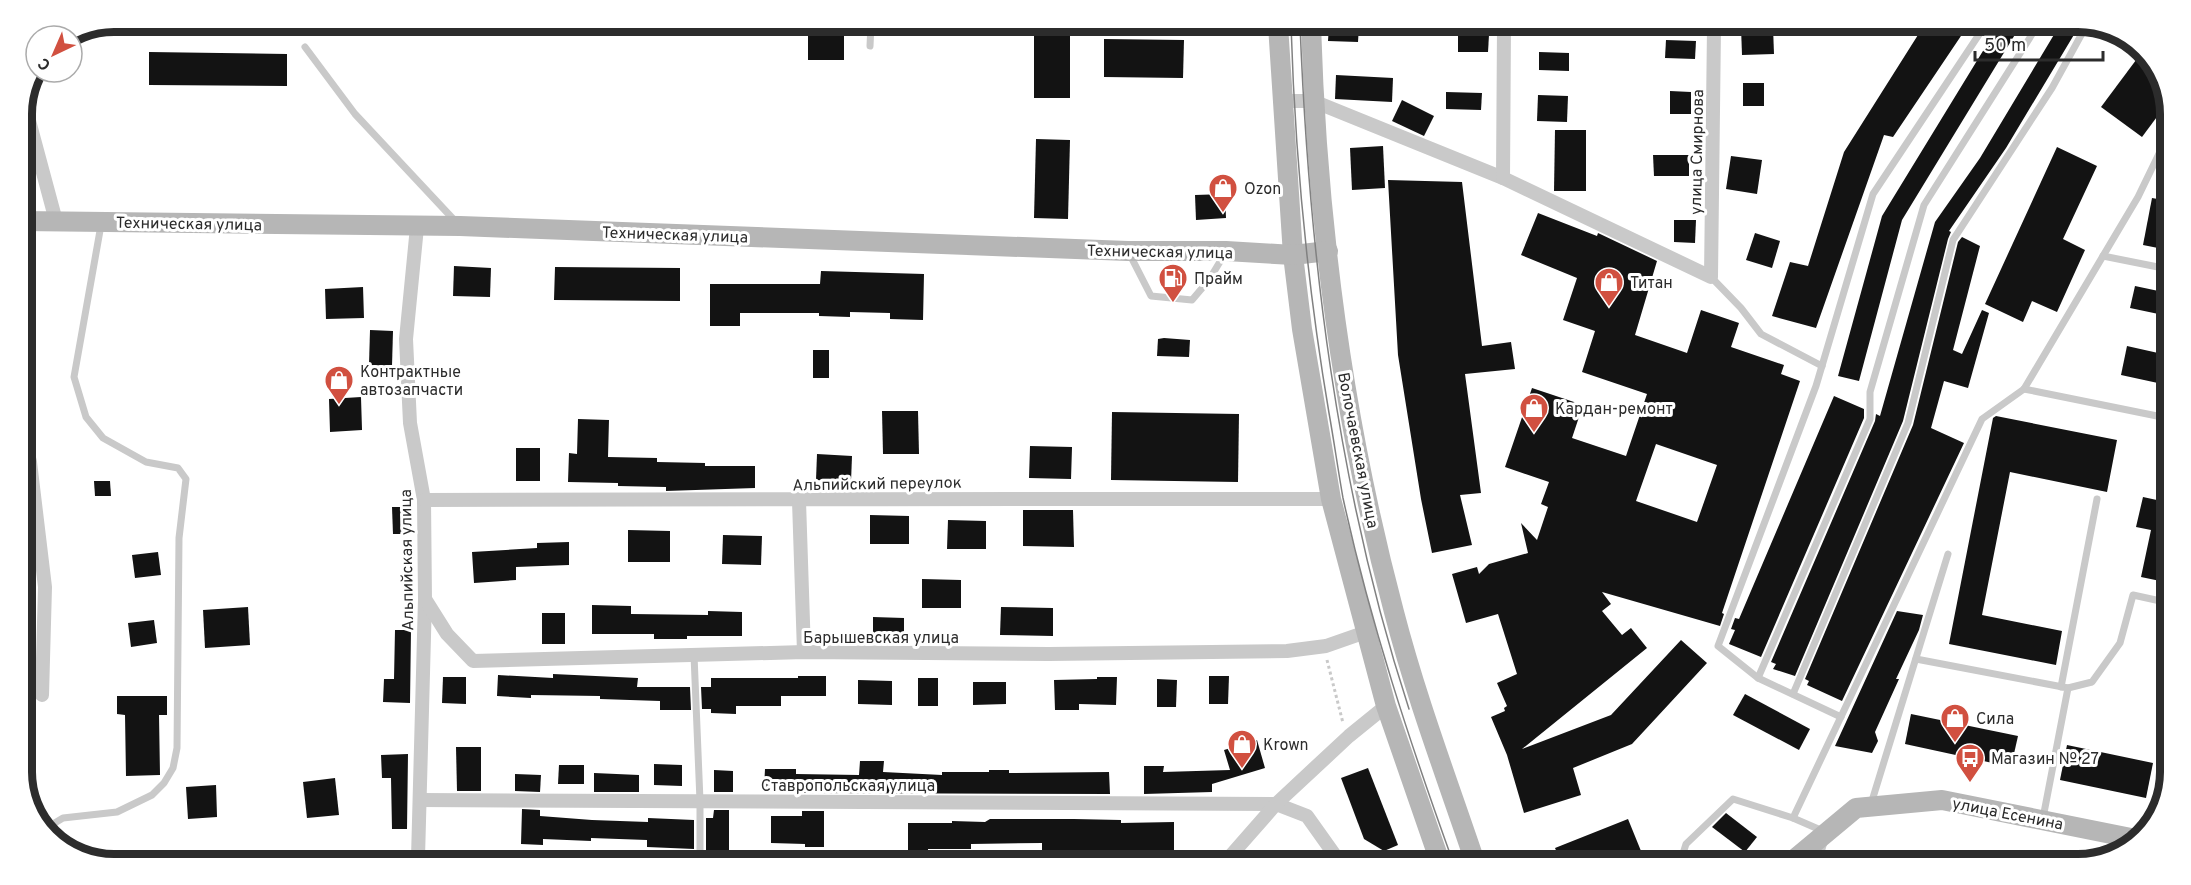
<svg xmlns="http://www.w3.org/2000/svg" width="2191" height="885" viewBox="0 0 2191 885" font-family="Overpass,sans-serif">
	<rect width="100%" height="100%" fill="#fff"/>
	<g fill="#131313" fill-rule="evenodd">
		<polygon points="808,23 844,24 844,60 808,60"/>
		<rect x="1034" y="24" width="36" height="74"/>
		<polygon points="1329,25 1359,25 1358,42 1328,41"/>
		<polygon points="1741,27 1773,27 1774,54 1742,55"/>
		<polygon points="1923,27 1967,27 1893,137 1884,135 1816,328 1772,316 1790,262 1808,266 1844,152"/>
		<polygon points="1997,28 2019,28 1902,220 1859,381 1838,376 1882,216"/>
		<polygon points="2058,28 2078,28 2006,148 1949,231 1951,232 1948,239 1903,421 1795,676 1773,669 1776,664 1771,662 1875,421 1876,414 1880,416 1935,222 1980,158"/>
		<polygon points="1458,34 1489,35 1488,52 1458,52"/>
		<polygon points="1104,39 1184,40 1183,78 1104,77"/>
		<polygon points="1666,40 1696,41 1695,59 1665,58"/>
		<polygon points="149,52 287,54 287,86 149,85"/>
		<polygon points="1539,52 1569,53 1569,71 1539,70"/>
		<polygon points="2142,52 2154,62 2168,102 2142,137 2101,107"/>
		<polygon points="1336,75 1393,78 1392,102 1335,99"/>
		<rect x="1743" y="83" width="21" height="23"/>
		<polygon points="1670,91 1691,92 1691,114 1670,114"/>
		<polygon points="1446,92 1482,93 1481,110 1446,109"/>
		<polygon points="1538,95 1568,96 1567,122 1537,121"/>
		<polygon points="1402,100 1434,116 1424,136 1392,121"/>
		<polygon points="1555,130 1586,130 1586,191 1554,191"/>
		<polygon points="1036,139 1070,140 1068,219 1034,218"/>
		<polygon points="1383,146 1385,188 1352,190 1350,148"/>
		<polygon points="2057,147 2097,166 2063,239 2085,250 2057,312 2032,301 2023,322 1985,304"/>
		<polygon points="1653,155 1689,155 1689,176 1654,176"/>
		<polygon points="1731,156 1762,160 1757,194 1726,189"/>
		<polygon points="1388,180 1462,182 1482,346 1511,342 1515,369 1465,374 1481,493 1460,495 1472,545 1432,553 1421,499 1398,355"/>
		<polygon points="1225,194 1226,218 1196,220 1195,195"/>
		<polygon points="2152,198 2169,201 2168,250 2143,245"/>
		<path d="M1538,213l59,23 1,-3 59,28 -22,74 52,18 14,-43 38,13 -8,24 53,18 -3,9 19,7 -78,232 2,1 -4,12 -118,-34 9,12 -9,7 20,24 9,-7 16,20 -125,101 89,-34 70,-75 26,23 -75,81 -59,24 8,27 -57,18 -17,-58 -16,-38 14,-6 -1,-3 3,-2 -10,-23 20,-9 -19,-60 -32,9 -14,-49 25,-7 2,7 10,-10 39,-11 -7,-30 16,17 11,-33 -7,-3 8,-22 -44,-15 27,-79 51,17 -11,33 54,18 21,-62 -65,-22 13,-41 -32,-11 14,-42 -56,-23zM1656,444l61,21 -20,57 -61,-21z"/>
		<polygon points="1674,220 1696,220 1695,243 1674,242"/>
		<polygon points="1755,233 1780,241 1772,268 1746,260"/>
		<polygon points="1962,237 1980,246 1953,350 1962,354 1982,310 1989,313 1968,388 1944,381 1931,428 1964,443 1842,701 1807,685 1809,681 1805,679 1913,425 1958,242"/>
		<polygon points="454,266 491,268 490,297 453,296"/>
		<polygon points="555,267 680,268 680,301 554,300"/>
		<polygon points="821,271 924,274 923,320 890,319 890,313 850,312 850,317 819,316 819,313 740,313 740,326 710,326 710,284 820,284"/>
		<polygon points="2135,286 2168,293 2168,316 2130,308"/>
		<polygon points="363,287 364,318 326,319 325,289"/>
		<polygon points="370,330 393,331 392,366 369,365"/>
		<polygon points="1164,338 1190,340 1189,357 1157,356 1158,339"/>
		<polygon points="2127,346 2167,355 2167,385 2121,375"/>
		<rect x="813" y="350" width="16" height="28"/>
		<polygon points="1834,396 1864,409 1864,418 1761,657 1729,644 1735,630 1731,629 1735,618 1739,619"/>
		<polygon points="361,397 362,430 330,432 329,399"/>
		<polygon points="882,411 918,411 919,454 883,454"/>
		<polygon points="1112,412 1239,414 1238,482 1111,480"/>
		<polygon points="1996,416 2117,440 2107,492 2010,472 1982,615 2062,631 2056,665 1949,644 1993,418"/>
		<polygon points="578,419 609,420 608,457 657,458 657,462 705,463 705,466 755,466 755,488 666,491 666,487 618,486 618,483 568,482 569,453 577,454"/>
		<polygon points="1030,446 1072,447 1071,479 1029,478"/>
		<rect x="516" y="448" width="24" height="33"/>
		<polygon points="817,454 852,456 851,482 816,480"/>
		<polygon points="94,481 110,481 111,496 95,496"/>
		<polygon points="2143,497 2166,502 2165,582 2141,577 2151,530 2136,527"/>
		<polygon points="392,507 409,507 410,534 393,534"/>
		<polygon points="1023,510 1073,510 1074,547 1023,546"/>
		<polygon points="870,515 909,516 909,544 870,544"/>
		<polygon points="948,520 986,521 986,549 947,549"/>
		<polygon points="628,530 670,531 670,562 628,562"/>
		<polygon points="723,535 762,536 761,565 722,564"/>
		<polygon points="569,542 569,565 516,567 516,580 474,583 472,552 537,548 537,543"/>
		<polygon points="158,552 161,575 135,578 132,555"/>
		<polygon points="922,579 961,580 961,608 922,608"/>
		<polygon points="592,605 631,606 631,614 708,615 708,611 742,612 742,636 687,636 687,639 654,639 654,634 592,634"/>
		<polygon points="248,607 250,645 205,648 203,610"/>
		<polygon points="1001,607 1053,608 1053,636 1000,635"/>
		<polygon points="1897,611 1923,615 1919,630 1896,679 1899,679 1875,732 1878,741 1872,753 1835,746"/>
		<rect x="542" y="613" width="23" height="31"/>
		<polygon points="873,617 904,618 904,641 873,640"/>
		<polygon points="154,620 157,643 131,647 128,623"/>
		<polygon points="395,630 411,630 410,703 383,702 384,679 394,679"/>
		<polygon points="553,674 638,678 637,687 690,687 691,710 660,710 660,701 600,699 600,696 531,695 531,698 497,696 498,675 553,678"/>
		<polygon points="798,676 826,676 826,696 781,696 781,706 736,706 736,714 711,713 711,709 702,709 701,687 711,687 711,678 798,678"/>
		<polygon points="1209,676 1229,676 1228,704 1209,704"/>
		<polygon points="443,677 466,677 466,704 442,703"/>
		<polygon points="1097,677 1117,677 1116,705 1079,704 1079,710 1055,710 1054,680 1097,679"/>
		<rect x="918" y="678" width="20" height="28"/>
		<polygon points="1157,679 1177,680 1176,707 1157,707"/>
		<polygon points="858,680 892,681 892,705 858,704"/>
		<polygon points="973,682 1006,682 1006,704 973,705"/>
		<polygon points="1745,694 1810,729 1799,750 1733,715"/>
		<polygon points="117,696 167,696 167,715 159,715 160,775 126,776 125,715 117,714"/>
		<polygon points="1911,714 2018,736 2011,767 1905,744"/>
		<polygon points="1257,740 1265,768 1212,784 1212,792 1144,794 1144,766 1164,766 1163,772 1230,770 1224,750"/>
		<polygon points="2067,745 2153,763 2146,798 2060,780"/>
		<polygon points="456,747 481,747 481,791 457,791"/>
		<polygon points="408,754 407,829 392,829 391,778 382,778 381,755"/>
		<polygon points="860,761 884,761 883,772 942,775 942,772 989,772 989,770 1009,770 1009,773 1109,772 1110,794 802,793 802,789 764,788 765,769 796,769 796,774 859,775"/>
		<polygon points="654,764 682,765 682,786 654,785"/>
		<polygon points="559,765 584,765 584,784 558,784"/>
		<polygon points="1368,768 1398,845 1384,851 1364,839 1341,778"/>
		<polygon points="714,770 733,771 733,792 714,792"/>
		<polygon points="594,773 639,775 639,792 594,792"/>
		<polygon points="515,774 541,775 540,792 515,791"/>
		<polygon points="335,778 339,815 307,818 303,782"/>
		<polygon points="216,785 217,817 188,819 186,787"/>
		<polygon points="522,809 540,810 540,816 592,820 648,822 648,818 694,820 694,849 647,847 647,840 591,838 591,841 543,839 543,845 521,844"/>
		<polygon points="714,810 729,810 729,851 706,851 706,818 713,818"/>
		<polygon points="802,811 824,811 824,847 805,847 805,844 771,843 771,816 802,816"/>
		<polygon points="1726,813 1757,837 1745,852 1712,827"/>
		<polygon points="990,819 1074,819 1121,820 1121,823 1174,822 1174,852 1066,852 1066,854 1042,854 1042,843 971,844 971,849 928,849 928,851 908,851 908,823 952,823 952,821 985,822"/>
		<polygon points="1628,819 1641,851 1628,856 1631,862 1561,862 1555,848"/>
	</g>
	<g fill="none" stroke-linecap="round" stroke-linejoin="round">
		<polyline stroke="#c9c9c9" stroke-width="3" stroke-dasharray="3 3" stroke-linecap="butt" points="1327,660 1343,723"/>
		<g stroke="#c9c9c9" stroke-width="7">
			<polyline points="870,46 871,24"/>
			<polyline points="305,47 355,114 456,222"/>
			<polyline points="1129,253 1151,296 1192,300 1209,280 1224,255"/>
			<polyline points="2103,256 2168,269"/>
			<polyline points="1711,277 1741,308 1761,334 1822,366"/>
			<polyline points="2024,389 2167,418"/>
			<polyline points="694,655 700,801 700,859"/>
			<polyline points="1916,659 2068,688 2043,818"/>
			<polyline points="1758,678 1718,646 1816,386 1873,194 1984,27"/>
			<polyline points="2061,687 2097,499"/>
			<polyline points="2068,688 2092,682 2120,643 2133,595 2165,602"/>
			<polyline points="1793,694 1908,423 1953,240 2052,88 2085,28"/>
			<polyline points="1841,717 1758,678 1870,419 1870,392 1924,205 2036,28"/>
			<polyline points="1871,804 1948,554"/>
			<polyline points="1793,818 1982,419 2024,389 2138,197 2170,131"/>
			<polyline points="43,830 63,818 117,812 152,795 164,783 173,768 177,748 179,538 186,479 178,468 146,462 103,438 86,417 74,377 101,225"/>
			<polyline points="1680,863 1686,844 1733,799 1793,818 1823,831"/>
			<polyline points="1818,863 1824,842"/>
		</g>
		<g stroke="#c9c9c9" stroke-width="14">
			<polyline points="1282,101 1313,101 1503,178 1711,277 1714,27"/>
			<polyline points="24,102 56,221"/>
			<polyline points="1503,178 1504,26"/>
			<polyline points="417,227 406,339 410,423 424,500 425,599 418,858"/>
			<polyline points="21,427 30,462 45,587 42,695"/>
			<path d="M424,500c302,1 605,-3 907,-1"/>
			<polyline points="799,501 804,652"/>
			<polyline points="425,599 447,634 473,661 804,652 1049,654 1287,651 1326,646 1366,632"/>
			<polyline points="420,800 1276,804 1307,816 1339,861"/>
			<polyline points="1226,861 1276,804 1349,736 1386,706"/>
		</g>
		<g stroke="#b6b6b6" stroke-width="20">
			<polyline points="1278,25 1293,255 1302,329 1331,499 1386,706 1440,862"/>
			<path d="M1311,25c6,198 32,396 83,587 22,85 53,167 81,250"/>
			<polyline points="21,221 460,226 1128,251 1226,251 1293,255 1328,251"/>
			<polyline points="1790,863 1856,808 1942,800 2136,839"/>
		</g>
		<g stroke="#818181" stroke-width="1.5">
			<path d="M1291,25c4,130 16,259 38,388 5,28 9,57 14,85 27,124 67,245 110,364"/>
			<path d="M1300,25c9,230 37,464 109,684"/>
		</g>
	</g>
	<defs>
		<g id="shop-pin" transform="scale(1.5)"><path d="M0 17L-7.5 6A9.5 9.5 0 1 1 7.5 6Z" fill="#d15040" stroke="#fff"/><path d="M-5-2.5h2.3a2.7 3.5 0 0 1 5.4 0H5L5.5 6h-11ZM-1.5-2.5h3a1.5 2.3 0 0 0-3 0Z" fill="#fff"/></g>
		<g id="fuel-pin" transform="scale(1.5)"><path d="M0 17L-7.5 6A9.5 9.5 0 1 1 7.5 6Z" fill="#d15040" stroke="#fff"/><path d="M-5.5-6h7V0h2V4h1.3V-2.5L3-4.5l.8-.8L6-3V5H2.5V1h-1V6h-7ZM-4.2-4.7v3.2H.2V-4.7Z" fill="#fff"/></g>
		<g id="bus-pin" transform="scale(1.5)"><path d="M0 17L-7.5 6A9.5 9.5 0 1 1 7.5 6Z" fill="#d15040" stroke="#fff"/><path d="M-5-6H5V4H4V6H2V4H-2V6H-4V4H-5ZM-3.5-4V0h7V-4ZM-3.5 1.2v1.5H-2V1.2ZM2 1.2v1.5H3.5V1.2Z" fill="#fff"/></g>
	</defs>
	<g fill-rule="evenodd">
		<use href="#shop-pin" x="1223" y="188"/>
		<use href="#fuel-pin" x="1173" y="278"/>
		<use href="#shop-pin" x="1609" y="282"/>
		<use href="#shop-pin" x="339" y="380"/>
		<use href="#shop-pin" x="1534" y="408"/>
		<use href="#shop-pin" x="1955" y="718"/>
		<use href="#shop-pin" x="1242" y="744"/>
		<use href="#bus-pin" x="1970" y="758"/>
	</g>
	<g text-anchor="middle" stroke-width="6" stroke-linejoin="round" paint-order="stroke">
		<g font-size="16" fill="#2c2c2c" stroke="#fff">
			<text transform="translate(1696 152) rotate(-89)" y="6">улица Смирнова</text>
			<text transform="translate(189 223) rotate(1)" y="6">Техническая улица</text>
			<text transform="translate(675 234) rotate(2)" y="6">Техническая улица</text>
			<text transform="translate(1160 251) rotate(1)" y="6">Техническая улица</text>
			<text transform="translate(1359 450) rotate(79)" y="6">Волочаевская улица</text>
			<text transform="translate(877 483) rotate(-1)" y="6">Альпийский переулок</text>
			<text transform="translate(406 560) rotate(-91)" y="6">Альпийская улица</text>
			<text x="881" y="643">Барышевская улица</text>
			<text x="848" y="791">Ставропольская улица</text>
			<text transform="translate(2008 813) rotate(11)" y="6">улица Есенина</text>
		</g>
		<g font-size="16" fill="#2c2c2c" stroke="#fff" text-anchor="start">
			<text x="1244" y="194">Ozon</text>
			<text x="1194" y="284">Прайм</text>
			<text x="1630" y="288">Титан</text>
			<text x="360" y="377">Контрактные<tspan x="360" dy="18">автозапчасти</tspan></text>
			<text x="1555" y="414">Кардан-ремонт</text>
			<text x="1976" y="724">Сила</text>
			<text x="1263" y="750">Krown</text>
			<text x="1991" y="764">Магазин № 27</text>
		</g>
	</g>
	<path d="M0 0H2191V885H0ZM114 32H2078A82 82 0 0 1 2160 114V772A82 82 0 0 1 2078 854H114A82 82 0 0 1 32 772V114A82 82 0 0 1 114 32Z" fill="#fff" fill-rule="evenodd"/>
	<path fill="none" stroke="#2c2c2c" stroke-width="8" d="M114 32H2078A82 82 0 0 1 2160 114V772A82 82 0 0 1 2078 854H114A82 82 0 0 1 32 772V114A82 82 0 0 1 114 32Z"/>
	<g transform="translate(54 54) rotate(224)"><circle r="28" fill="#ffffff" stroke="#ababab" stroke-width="1.5"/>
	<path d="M0-4.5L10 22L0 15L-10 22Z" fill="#d15040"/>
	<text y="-9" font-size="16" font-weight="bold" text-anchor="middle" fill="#2c2c2c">С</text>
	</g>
	<path d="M1975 51v9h128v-9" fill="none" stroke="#2c2c2c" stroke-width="3"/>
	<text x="1984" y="51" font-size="18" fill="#2c2c2c" stroke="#ffffff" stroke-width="4.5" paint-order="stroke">50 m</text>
</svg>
